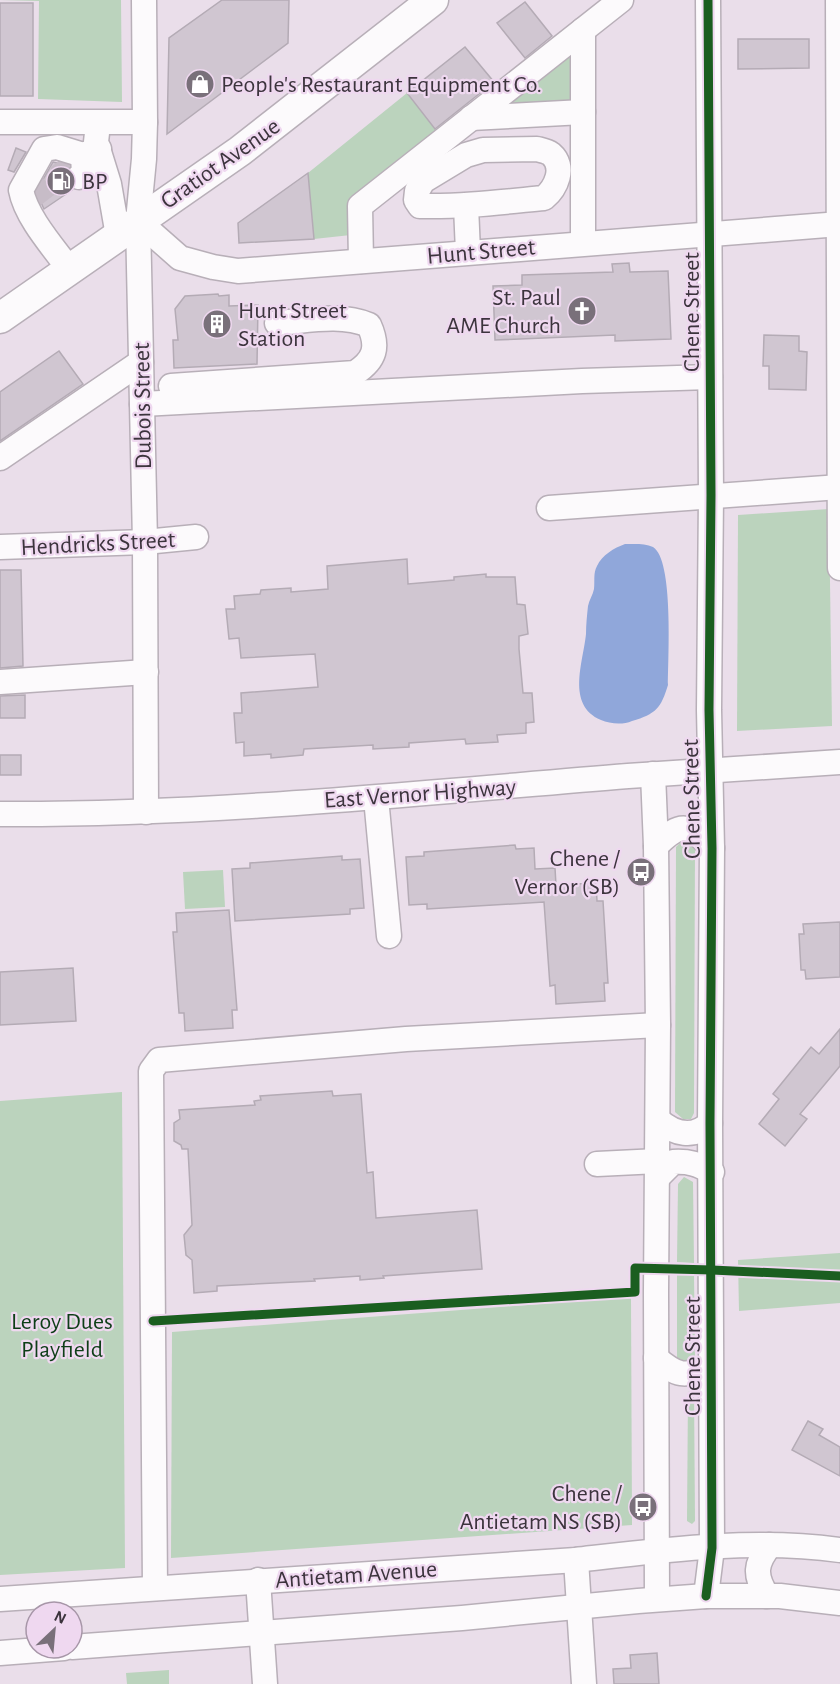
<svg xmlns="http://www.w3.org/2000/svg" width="840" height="1684" viewBox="0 0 840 1684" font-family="'Alegreya Sans',sans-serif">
	<rect width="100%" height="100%" fill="#eadeea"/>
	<g fill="#bbd3bd">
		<polygon points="0,0 121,0 122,102 38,99 39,1"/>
		<polygon points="575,43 574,104 498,107"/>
		<polygon points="407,93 444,140 360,206 360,234 314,239 308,173"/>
		<polygon points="829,509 832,726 737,731 738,515"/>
		<polygon points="689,841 695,847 694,1113 691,1119 683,1119 675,1112 676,847 681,842"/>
		<polygon points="223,870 225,907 185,909 183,872"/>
		<polygon points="122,1092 125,1568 0,1575 0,1101"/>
		<polygon points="684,1177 693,1182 694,1263 677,1262 678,1184"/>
		<polygon points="840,1253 840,1303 739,1311 738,1260"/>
		<polygon points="694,1273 695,1361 689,1365 677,1359 677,1274"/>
		<polygon points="631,1297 632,1525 171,1558 172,1332"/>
		<polygon points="694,1390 695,1521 692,1524 687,1521 688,1392"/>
		<polygon points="169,1670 169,1684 127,1684 126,1673"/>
	</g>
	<path fill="#90a7da" d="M625,544c8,0 20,-1 28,3 21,13 15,112 15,138 -7,23 -12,29 -36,36 -9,4 -22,3 -31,-1 -35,-15 -18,-57 -15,-86 0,-9 1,-19 2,-28 1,-6 5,-11 6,-17 1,-8 -1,-16 3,-23 5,-11 17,-18 28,-22z"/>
	<g fill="#d0c6d1" stroke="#b4abb5" stroke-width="1.5">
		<polygon points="222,0 289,0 288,43 167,134 169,38"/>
		<polygon points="525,2 552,36 525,58 497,23"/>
		<rect x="0" y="3" width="33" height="93"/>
		<polygon points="738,39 809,39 809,68 738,69"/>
		<polygon points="465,47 494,82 435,129 407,93"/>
		<polygon points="16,148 26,152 14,172 8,170"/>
		<polygon points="53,162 69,166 65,178 67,185 72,190 44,209 36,192"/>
		<polygon points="308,173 314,239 239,243 238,223"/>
		<polygon points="629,263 630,272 668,271 671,339 615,341 615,335 495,340 493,286 522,285 522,275 613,272 612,264"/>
		<polygon points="218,294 219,296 229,295 229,306 258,305 257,364 174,368 173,340 178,340 175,309 185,296"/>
		<polygon points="764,335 799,336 799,351 807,352 806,390 769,389 769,366 763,366"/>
		<polygon points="59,351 83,384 0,441 0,392"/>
		<polygon points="407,559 408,584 454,580 454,577 486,574 486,577 515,577 517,604 525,605 528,634 519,636 519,649 523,693 532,693 534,722 526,723 526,733 497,735 498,742 466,744 465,739 409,743 409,747 373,749 373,745 304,749 303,755 271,758 271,754 244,756 244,742 236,743 234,713 242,713 241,693 318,687 315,654 241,658 239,638 229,639 226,609 235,609 234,596 260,594 261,590 291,588 291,592 328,589 327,566"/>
		<polygon points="0,570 21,570 23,666 0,668"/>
		<polygon points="25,695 25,718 0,718 0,696"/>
		<rect x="0" y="755" width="21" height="20"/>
		<polygon points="515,845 516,849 534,848 535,869 555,868 556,885 596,883 597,901 603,901 608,983 604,983 605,1001 556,1004 555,985 550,986 544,902 427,909 427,904 409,905 406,857 424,856 424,852"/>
		<polygon points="342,856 342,860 360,859 364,908 350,909 350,914 235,921 232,869 250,868 250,863"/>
		<polygon points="229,910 237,1010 232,1010 233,1028 185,1031 184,1013 179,1013 173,932 177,932 176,913"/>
		<polygon points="840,922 840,977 806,979 805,970 801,970 799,934 804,934 803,924"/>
		<polygon points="73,968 76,1021 0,1025 0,972"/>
		<polygon points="840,1029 840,1066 800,1114 807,1119 785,1146 759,1124 779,1099 773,1094 811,1047 819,1054"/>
		<polygon points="332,1091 333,1096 361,1094 367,1173 373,1172 376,1218 477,1210 482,1269 383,1276 384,1278 360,1280 360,1276 314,1279 315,1281 217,1286 217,1291 194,1293 192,1260 186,1255 184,1235 192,1225 188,1149 182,1149 181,1145 174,1141 174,1123 180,1119 179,1110 255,1105 254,1101 261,1100 260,1096"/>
		<polygon points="808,1421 823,1429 819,1435 840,1447 840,1476 792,1450"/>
		<polygon points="657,1653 659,1684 614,1684 613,1669 631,1668 630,1655"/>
	</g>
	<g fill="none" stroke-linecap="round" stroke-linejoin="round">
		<polyline stroke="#c7bcc7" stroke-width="24" stroke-dasharray="24 12" stroke-linecap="butt" points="29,199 72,166"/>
		<g stroke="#b8afb8" stroke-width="27">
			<g id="minor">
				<polyline points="144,0 145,122 144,159 138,221 145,542 146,812"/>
				<polyline points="838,0 840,568"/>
				<polyline points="583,30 583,243"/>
				<polyline points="471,118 583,112"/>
				<polyline points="0,122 145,122"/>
				<polyline points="97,133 96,142 109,184 118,236"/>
				<path d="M537,149c4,1 10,2 14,5 15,13 5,34 -7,44 -42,4 -83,9 -124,8l-4,-6 1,-9 6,-10 43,-26 17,-5z"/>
				<polyline points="79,177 84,174 83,155"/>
				<polyline points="466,206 468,252"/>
				<polyline points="138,221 180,258 213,267 238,271 840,224"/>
				<polyline points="361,261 360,206 621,0"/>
				<path d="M70,270c-17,-23 -44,-53 -49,-80l23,-41 13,-2 26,8 16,-6"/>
				<path d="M171,386l184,-13c20,-13 24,-26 14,-48 -29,-12 -62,-4 -92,-2"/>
				<polyline points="142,404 582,381 710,377"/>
				<polyline points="0,458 141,362"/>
				<polyline points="549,508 840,487"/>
				<polyline points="0,547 145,542 196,537"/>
				<polyline points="0,682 146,672"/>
				<polyline points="653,774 656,846 658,1025 656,1292 657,1599"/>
				<polyline points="376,798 389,936"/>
				<path d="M0,814c210,1 419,-21 628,-38 70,-5 141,-9 212,-14"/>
				<path d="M656,846c25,-25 33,-22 56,2"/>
				<path d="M658,1120c16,14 36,19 52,3"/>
				<polyline points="597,1164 658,1161"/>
				<path d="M658,1177l15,-15c16,-1 25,2 39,10"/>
				<path d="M656,1358c21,18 29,20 54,8"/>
				<polyline points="576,1560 584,1684"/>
				<polyline points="258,1580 265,1684"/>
				<polyline points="155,1588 151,1071 159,1060 406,1039 658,1025"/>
				<polyline points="706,1596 712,1548 710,1123 712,848 709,710 711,495 708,0"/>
				<path d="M767,1596c-13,-21 -12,-32 3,-51"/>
				<path d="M0,1599l576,-39c87,-10 177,-22 264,-10"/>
				<polyline points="72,1647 462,1618 638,1601 706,1596 780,1596 840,1603"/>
				<polyline points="0,1653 64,1648"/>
			</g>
		</g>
		<g stroke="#b8afb8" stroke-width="33">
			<polyline id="major" points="0,318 240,151 433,0"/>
		</g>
		<use href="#minor" stroke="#fcfafc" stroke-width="24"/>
		<use href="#major" stroke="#fcfafc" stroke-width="30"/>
		<g stroke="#efd8f0" stroke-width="13">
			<g id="cycleway">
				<polyline points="153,1321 635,1292 635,1268 712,1270 840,1276"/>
				<polyline points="706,1596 712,1548 710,1123 712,848 709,710 711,495 708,0"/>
			</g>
		</g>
		<use href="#cycleway" stroke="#1b5e20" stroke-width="9"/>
	</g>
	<defs>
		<g id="shop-disc" transform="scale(1.5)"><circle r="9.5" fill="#79707a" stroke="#efd8f0"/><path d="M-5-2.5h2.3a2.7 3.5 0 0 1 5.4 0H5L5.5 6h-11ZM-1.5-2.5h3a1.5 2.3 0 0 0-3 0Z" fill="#fff"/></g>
		<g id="fuel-disc" transform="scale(1.5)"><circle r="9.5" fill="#79707a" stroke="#efd8f0"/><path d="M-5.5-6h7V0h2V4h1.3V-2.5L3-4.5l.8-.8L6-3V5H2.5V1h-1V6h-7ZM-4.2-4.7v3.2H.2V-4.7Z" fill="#fff"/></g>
		<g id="church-disc" transform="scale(1.5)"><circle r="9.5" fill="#79707a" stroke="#efd8f0"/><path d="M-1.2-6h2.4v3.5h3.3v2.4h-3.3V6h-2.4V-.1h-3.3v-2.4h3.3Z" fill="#fff"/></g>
		<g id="building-disc" transform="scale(1.5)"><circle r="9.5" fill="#79707a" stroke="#efd8f0"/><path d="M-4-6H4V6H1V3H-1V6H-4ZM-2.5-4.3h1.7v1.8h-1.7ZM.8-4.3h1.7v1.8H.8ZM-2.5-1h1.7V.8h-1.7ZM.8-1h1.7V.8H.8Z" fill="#fff"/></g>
		<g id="bus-disc" transform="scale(1.5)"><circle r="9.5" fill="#79707a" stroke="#efd8f0"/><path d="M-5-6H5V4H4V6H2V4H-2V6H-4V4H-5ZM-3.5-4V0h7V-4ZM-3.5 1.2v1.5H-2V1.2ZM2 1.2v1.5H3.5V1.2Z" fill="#fff"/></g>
	</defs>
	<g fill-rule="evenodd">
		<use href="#shop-disc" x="200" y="84"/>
		<use href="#fuel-disc" x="61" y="181"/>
		<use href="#church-disc" x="582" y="311"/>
		<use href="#building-disc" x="217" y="324"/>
		<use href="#bus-disc" x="641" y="872"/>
		<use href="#bus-disc" x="643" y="1507"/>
	</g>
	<g text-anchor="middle" stroke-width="4.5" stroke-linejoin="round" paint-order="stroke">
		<g font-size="24" fill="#3c343d" stroke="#efd8f0" text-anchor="start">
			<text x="221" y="92">People's Restaurant Equipment Co.</text>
			<text x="82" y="189">BP</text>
			<text x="561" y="305" text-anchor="end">St. Paul<tspan x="561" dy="28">AME Church</tspan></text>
			<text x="238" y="318">Hunt Street<tspan x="238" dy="28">Station</tspan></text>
			<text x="620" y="866" text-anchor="end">Chene /<tspan x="620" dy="28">Vernor (SB)</tspan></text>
			<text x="622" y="1501" text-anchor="end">Chene /<tspan x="622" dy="28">Antietam NS (SB)</tspan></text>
		</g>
		<g font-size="24" fill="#3c343d" stroke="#efd8f0">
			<text transform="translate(220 163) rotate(-35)" y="8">Gratiot Avenue</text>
			<text transform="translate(481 251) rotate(-5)" y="8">Hunt Street</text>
			<text transform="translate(691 312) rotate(-90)" y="8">Chene Street</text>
			<text transform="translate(142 406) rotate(-91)" y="8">Dubois Street</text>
			<text transform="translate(98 543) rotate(-3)" y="8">Hendricks Street</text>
			<text transform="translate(420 793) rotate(-4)" y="8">East Vernor Highway</text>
			<text transform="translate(691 799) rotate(-91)" y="8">Chene Street</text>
			<text transform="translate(692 1356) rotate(-90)" y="8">Chene Street</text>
			<text transform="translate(356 1574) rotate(-4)" y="8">Antietam Avenue</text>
		</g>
		<g font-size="24" fill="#0d3e17" stroke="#efd8f0">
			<text x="62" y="1329">Leroy Dues<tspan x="62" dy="28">Playfield</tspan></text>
		</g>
	</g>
	<g transform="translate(54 1630) rotate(26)"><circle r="28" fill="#efd8f0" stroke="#a796a8" stroke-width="1.5"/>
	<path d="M0-4.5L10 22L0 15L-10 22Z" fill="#79707a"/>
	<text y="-9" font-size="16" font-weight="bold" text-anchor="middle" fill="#3c343d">N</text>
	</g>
</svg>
